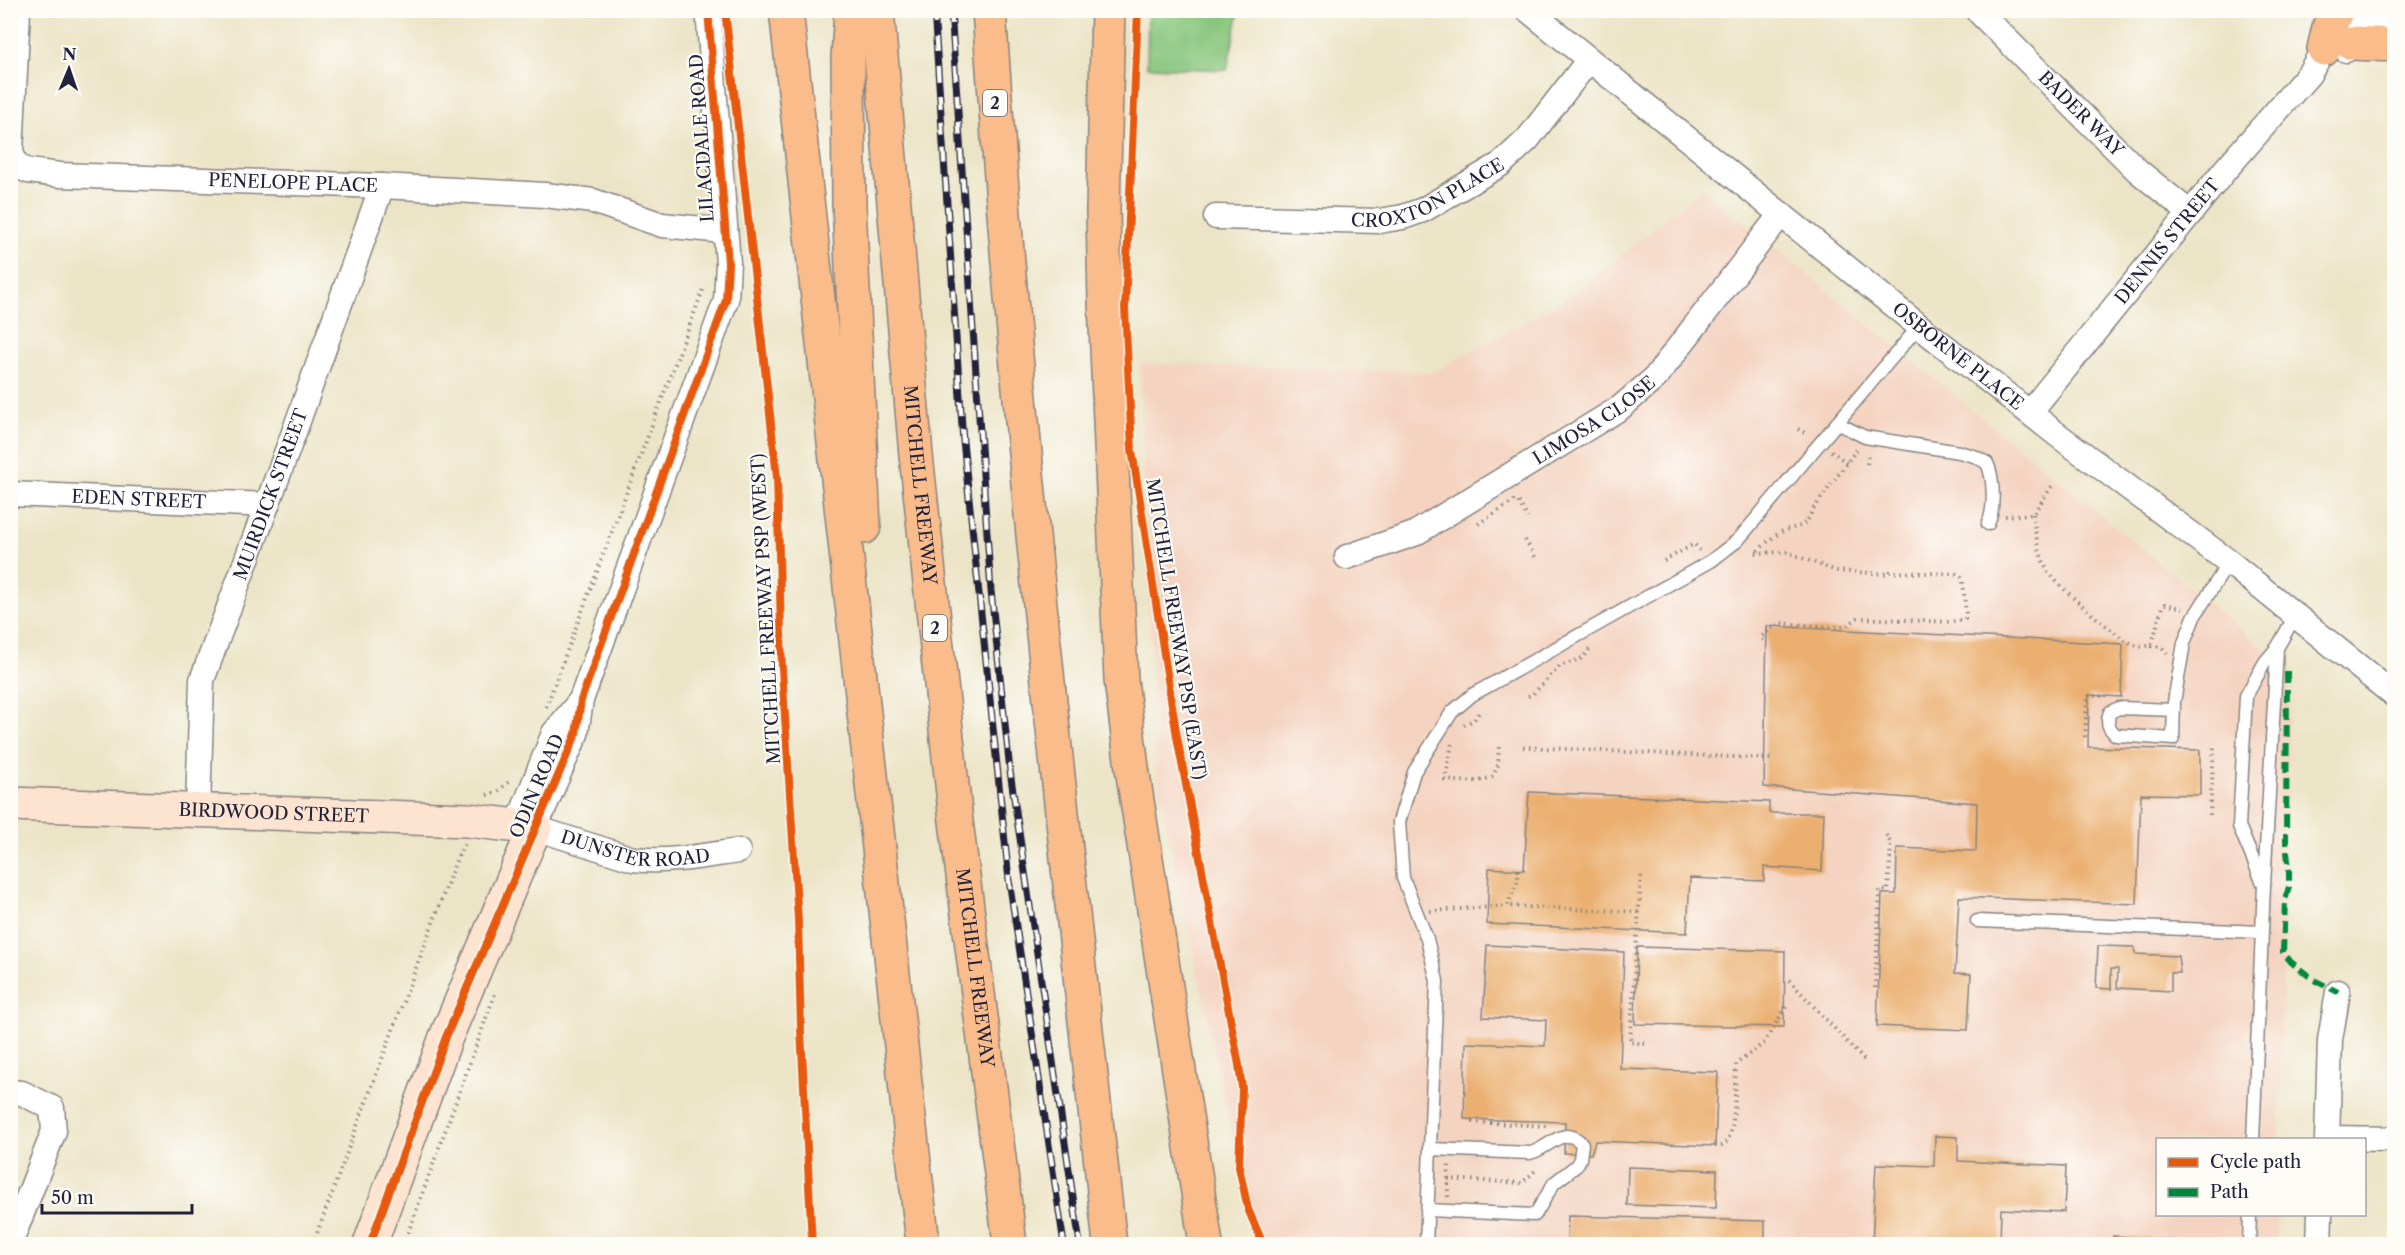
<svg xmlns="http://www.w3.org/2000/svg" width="2405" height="1255" viewBox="0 0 2405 1255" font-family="'Libre Caslon Text',serif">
	<rect width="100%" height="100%" fill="#fdfcf7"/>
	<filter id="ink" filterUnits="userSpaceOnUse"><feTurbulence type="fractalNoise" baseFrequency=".0167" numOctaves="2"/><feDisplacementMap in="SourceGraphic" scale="12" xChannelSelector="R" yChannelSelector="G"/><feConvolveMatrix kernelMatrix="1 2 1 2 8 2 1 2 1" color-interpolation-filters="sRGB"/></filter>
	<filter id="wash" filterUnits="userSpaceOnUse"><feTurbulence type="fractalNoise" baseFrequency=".008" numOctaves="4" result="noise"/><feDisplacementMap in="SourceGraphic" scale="24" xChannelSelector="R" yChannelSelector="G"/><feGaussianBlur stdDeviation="1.35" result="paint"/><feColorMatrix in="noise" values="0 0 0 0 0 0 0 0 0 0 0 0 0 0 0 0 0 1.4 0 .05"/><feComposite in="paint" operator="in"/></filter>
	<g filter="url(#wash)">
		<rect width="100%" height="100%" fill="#ece4c6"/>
		<polygon fill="#f4d3c0" points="1702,188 2290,670 2279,1139 2158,1140 2158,1214 2277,1215 2276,1244 1255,1244 1156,775 1139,363 1432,373 1576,293"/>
		<polygon fill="#88c67d" stroke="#55745c" stroke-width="1.5" points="1148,11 1239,11 1227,70 1147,67"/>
		<g id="blocks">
			<g fill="#ebaf6f">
				<polygon points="1767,626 2123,644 2121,697 2089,695 2088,747 2200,750 2200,795 2141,794 2137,904 1959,897 1955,973 1971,974 1968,1030 1877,1026 1882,894 1896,894 1897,848 1976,851 1977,803 1764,787"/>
				<polygon points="1529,792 1769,802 1769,813 1824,813 1822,871 1764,867 1764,881 1690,878 1687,933 1487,924 1489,868 1524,870"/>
				<polygon points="1487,945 1624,952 1620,1069 1718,1072 1715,1146 1595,1141 1591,1154 1564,1153 1565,1122 1464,1119 1466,1043 1545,1046 1546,1020 1483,1017"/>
				<polygon points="2098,946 2134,947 2135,954 2178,956 2180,973 2171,973 2171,991 2117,988 2118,969 2111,969 2111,989 2096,988"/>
				<polygon points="1637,947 1785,951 1784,1027 1635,1024"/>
				<polygon points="1935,1136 1958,1137 1958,1161 2066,1166 2064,1212 2001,1209 2000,1244 1872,1244 1876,1164 1934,1166"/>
				<polygon points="1628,1167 1717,1170 1716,1208 1627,1205"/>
				<polygon points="1568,1216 1765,1221 1765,1244 1567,1244"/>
				<polygon points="2113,1236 2170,1240 2169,1244 2113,1244"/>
			</g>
		</g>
	</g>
	<g filter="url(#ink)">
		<use href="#blocks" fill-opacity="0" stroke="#878380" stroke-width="1.5"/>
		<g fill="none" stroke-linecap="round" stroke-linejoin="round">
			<g stroke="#878380" stroke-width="15">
				<g id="lane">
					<path d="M1837,423l28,14 94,15 15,4 13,7c7,15 8,45 1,61"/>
					<path d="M2174,710l-55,-2 -9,4c-4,10 -2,16 6,23l57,4 1,-37 10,-59 10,-26 35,-55"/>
					<polyline points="2262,881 2239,826 2246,696 2265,662 2277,648 2295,616"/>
					<polyline points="1977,921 2262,932"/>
					<polyline points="2253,1140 2264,885 2277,648"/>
					<path d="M1427,1210l108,5 19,-32 22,-17 4,-7 2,-15c-18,-21 -33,5 -52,9l-100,-4"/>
					<polyline points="1426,1244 1437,981 1427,939 1403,878 1399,822 1414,772 1452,712 1472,695 1711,561 1738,540 1919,326"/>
					<polyline points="2249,1244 2250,1214"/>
				</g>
			</g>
			<g stroke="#878380" stroke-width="27">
				<g id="street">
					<path id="s1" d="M18,10l-7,142 5,13 12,6 32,4 322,11 163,9 48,6 69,24 62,6"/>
					<path id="s2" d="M708,10l20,253 -2,37 -145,400 -5,34 -41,94 98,31c35,4 70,-3 105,-8"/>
					<path id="s3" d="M1528,10l391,316 140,110 170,126 165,133"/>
					<path id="s4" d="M1977,10l161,161 52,42"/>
					<polyline points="2346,50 2388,10"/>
					<path id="s5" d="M1216,217l163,4 24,-4 20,-7 78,-46 26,-24 61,-79"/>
					<path id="s6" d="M2030,412l195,-242 84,-96 15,-25 36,-39"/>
					<path id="s7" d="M10,494l257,11"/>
					<path id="s8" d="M1347,557l67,-23 206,-126 35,-30 126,-164"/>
					<path id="s9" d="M198,810l4,-130 91,-245 89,-249"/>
					<polyline points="517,826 554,733 581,700"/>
					<polyline points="10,1092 22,1093 52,1108 54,1131 10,1244"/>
					<polyline points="2328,1138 2394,1139"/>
					<polyline points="2327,1140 2330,1040 2338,992"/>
					<polyline points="2319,1244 2320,1214"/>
				</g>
			</g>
			<g stroke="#878380" stroke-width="36">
				<g id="secondary">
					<path id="s10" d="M10,804l458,16 67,8 -89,209 -76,207"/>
				</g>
			</g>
			<g stroke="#878380" stroke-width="36">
				<g id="highway">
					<polyline points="786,10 923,1244"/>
					<polyline points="851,10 848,57 849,203 864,527"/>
					<path id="s11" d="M877,10l39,445 40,366 54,423"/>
					<path d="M989,10c27,413 75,824 121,1234"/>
					<polyline points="1108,10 1103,210 1105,302 1121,680 1132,768 1206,1244"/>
					<polyline points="2352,43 2394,45"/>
					<polyline points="2324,49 2329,27 2337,10"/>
				</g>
			</g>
			<g stroke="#878380" stroke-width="4" stroke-dasharray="1.5 4.5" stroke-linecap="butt">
				<polyline points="1798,429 1808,435"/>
				<polyline points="1831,451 1847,463"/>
				<polyline points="1867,464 1868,452"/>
				<path d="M2033,514c2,18 5,37 13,54 7,15 73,71 88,77 6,2 12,2 18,-1l10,-37 3,-3 18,4"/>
				<polyline points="2005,516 2033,514 2052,486"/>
				<polyline points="1478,524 1514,501 1518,501 1528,518"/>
				<polyline points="1525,540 1537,560"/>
				<polyline points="1664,561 1694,544 1700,550"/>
				<path d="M1764,640l-3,-3 17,-14 55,4 13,-1 12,-8 92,4 15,-3 1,-4 -3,-34 -2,-4 -5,-3 -66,-2 -2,2 -52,-3 -49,-19 -32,1c7,-6 15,-14 23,-19 15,-10 27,-2 34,-23l45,-62"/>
				<polyline points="2151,646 2162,647 2167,653"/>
				<polyline points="1528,696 1532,695 1560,666 1583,658 1591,647"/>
				<polyline points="546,707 704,287"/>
				<polyline points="1464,725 1474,720 1480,711"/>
				<polyline points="2085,737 2087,696 2106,696"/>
				<path d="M1452,744l-7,36c17,1 33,4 48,-4l5,-11 1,-20"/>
				<polyline points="1523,747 1774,759"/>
				<polyline points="487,795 497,792 511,780"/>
				<polyline points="2210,815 2214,747"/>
				<polyline points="1518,870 1518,880 1507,906 1639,912"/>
				<polyline points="1641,876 1630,1042 1647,1044"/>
				<polyline points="1430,911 1507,906"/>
				<polyline points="1789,980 1864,1060"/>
				<polyline points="1875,988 1880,890 1888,891 1891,844 1884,831"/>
				<polyline points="1472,1122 1546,1126"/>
				<path d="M1715,1146c6,1 9,0 12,-5 9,-13 8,-59 9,-77l28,-21 24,-39"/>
				<polyline points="1448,1179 1449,1165"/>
				<polyline points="1448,1197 1448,1179 1522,1183 1538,1168"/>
				<polyline points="313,1244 457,858 465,844"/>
				<polyline points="404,1244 496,991"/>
			</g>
			<use href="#lane" stroke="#fff" stroke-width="12"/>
			<use href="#street" stroke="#fff" stroke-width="24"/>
			<use href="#secondary" stroke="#fde4d0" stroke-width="33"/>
			<use href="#highway" stroke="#f9bc8a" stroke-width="33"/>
			<g stroke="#22223b" stroke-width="7">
				<g id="rail">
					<polyline points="934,10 963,441 1009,880 1064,1244"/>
					<polyline points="951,10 991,591 1010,771 1080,1244"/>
				</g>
			</g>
			<use href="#rail" stroke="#fdfcf7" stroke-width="4.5" stroke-dasharray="14" stroke-linecap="butt"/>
			<polyline stroke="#00873e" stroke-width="6" stroke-dasharray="12 6" stroke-linecap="butt" points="2287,671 2286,842 2289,871 2289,887 2285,900 2283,952 2291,962 2314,980 2338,992"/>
			<g stroke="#fdfcf7" stroke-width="11">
				<g id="cycleway">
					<polyline points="725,10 777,477 782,669 798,920 801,1030 812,1244"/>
					<polyline points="1138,10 1125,308 1132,450 1177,737 1239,1065 1242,1088 1239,1167 1248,1209 1263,1244"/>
					<polyline points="370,1244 446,1037 576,734 581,700 726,300 728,263 708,10"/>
				</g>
			</g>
			<use href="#cycleway" stroke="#e8590c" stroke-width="8"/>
		</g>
	</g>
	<g text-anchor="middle" stroke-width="4.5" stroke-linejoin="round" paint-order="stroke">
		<g fill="#fdfcf7" stroke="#646373" stroke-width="1.5">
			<rect x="983" y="90" width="24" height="26" rx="4.5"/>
			<rect x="923" y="615" width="24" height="26" rx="4.5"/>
		</g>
		<g font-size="16" font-weight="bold" fill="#22223b">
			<text x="995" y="109">2</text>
			<text x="935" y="634">2</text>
		</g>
		<g font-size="18" fill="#22223b" stroke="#fdfcf7">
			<text dy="6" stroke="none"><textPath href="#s4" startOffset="147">BADER WAY</textPath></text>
			<text transform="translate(702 138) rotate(-94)" y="6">LILACDALE ROAD</text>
			<text dy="6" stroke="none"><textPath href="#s1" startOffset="435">PENELOPE PLACE</textPath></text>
			<text dy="6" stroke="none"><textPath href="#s5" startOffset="218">CROXTON PLACE</textPath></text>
			<text dy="6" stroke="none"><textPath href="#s6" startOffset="219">DENNIS STREET</textPath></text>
			<text dy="6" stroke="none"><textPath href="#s3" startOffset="552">OSBORNE PLACE</textPath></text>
			<text dy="6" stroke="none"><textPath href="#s8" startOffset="284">LIMOSA CLOSE</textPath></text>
			<text dy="6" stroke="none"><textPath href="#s11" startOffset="477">MITCHELL FREEWAY</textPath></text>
			<text dy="6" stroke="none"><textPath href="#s9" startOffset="328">MUIRDICK STREET</textPath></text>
			<text dy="6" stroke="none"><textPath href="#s7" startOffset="129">EDEN STREET</textPath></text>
			<text transform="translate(766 609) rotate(-93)" y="6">MITCHELL FREEWAY PSP (WEST)</text>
			<text transform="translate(1176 629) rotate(81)" y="6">MITCHELL FREEWAY PSP (EAST)</text>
			<text transform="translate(537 786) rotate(-67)" y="6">ODIN ROAD</text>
			<text dy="6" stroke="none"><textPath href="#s10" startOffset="264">BIRDWOOD STREET</textPath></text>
			<text dy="6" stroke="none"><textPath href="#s2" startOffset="957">DUNSTER ROAD</textPath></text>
			<text dy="6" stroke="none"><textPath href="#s11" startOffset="963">MITCHELL FREEWAY</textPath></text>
		</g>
	</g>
	<rect width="2405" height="1255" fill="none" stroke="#fdfcf7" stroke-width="36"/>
	<rect x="2156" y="1138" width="210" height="78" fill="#fdfcf7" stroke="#a5a5ac" stroke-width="1.5"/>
	<rect x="2168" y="1158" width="30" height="9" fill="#e8590c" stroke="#a5a5ac" stroke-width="1.5"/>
	<text x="2210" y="1168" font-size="18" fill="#22223b">Cycle path</text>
	<rect x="2168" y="1188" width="30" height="9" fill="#00873e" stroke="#a5a5ac" stroke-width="1.5"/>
	<text x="2210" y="1198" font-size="18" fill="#22223b">Path</text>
	<g transform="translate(69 69) rotate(2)" stroke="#fdfcf7" stroke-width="4.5" paint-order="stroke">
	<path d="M0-4.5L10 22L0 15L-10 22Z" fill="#22223b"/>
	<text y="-9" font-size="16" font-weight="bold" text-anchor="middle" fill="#22223b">N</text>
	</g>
	<path d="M42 1204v9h150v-9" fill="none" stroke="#22223b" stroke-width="3"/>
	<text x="51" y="1204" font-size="18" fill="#22223b" stroke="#fdfcf7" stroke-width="4.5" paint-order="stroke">50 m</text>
</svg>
